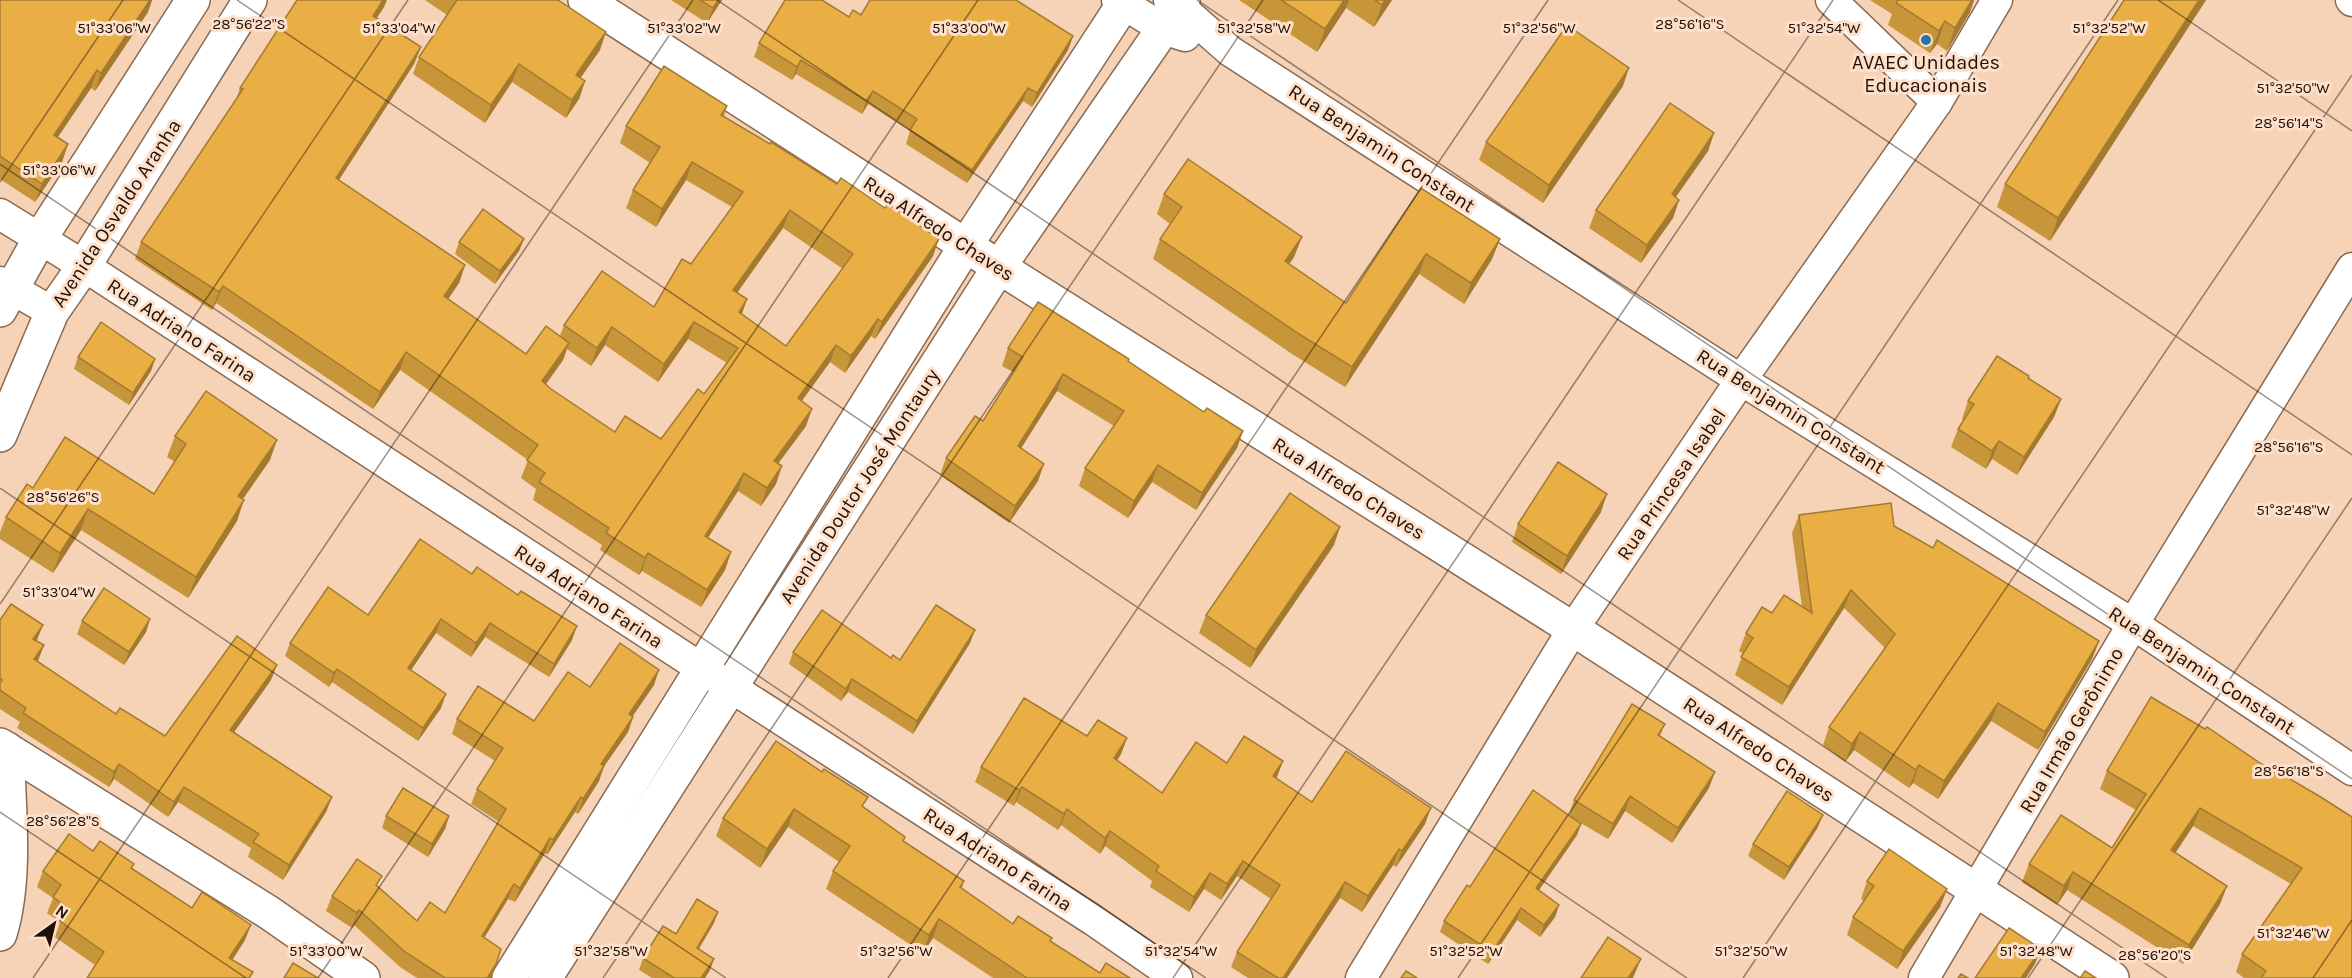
<svg xmlns="http://www.w3.org/2000/svg" width="2352" height="978" viewBox="0 0 2352 978" font-family="Karla,sans-serif">
	<rect width="100%" height="100%" fill="#f6d2b6"/>
	<g fill="none" stroke-linecap="round" stroke-linejoin="round">
		<g stroke="#8a6a50" stroke-width="33">
			<g id="street">
				<polyline points="1117,0 1164,29 1185,36"/>
				<polyline points="1169,0 1179,6 1230,51 1741,380 2133,624 2352,770"/>
				<polyline points="1831,0 1937,102"/>
				<polyline points="2351,0 2352,1"/>
				<polyline points="0,214 84,266 701,668 1093,920 1177,978"/>
				<polyline points="0,282 52,312"/>
				<polyline points="1361,978 1573,629 1741,380 1937,102 1997,0"/>
				<polyline points="1924,978 2133,624 2352,268"/>
			</g>
		</g>
		<g stroke="#8a6a50" stroke-width="36">
			<g id="secondary">
				<polyline points="585,0 999,267 1573,629 2112,978"/>
				<polyline points="0,310 39,240 193,0"/>
				<polyline points="0,435 52,312 84,266 250,0"/>
				<polyline points="0,745 268,912 363,978"/>
				<path d="M0,934c17,-55 9,-127 7,-185"/>
				<polyline points="509,978 966,245 1126,0"/>
				<polyline points="545,978 999,267 1183,0"/>
			</g>
		</g>
		<use href="#street" stroke="#fff" stroke-width="30"/>
		<use href="#secondary" stroke="#fff" stroke-width="33"/>
	</g>
	<g fill="#c8963a" fill-rule="evenodd">
		<polygon points="0,0 152,0 148,12 95,91 91,88 58,137 68,144 62,162 35,202 0,179"/>
		<polygon points="425,0 558,0 600,50 580,78 585,81 579,99 566,118 512,82 485,123 413,74 419,57 447,15"/>
		<polygon points="671,0 722,0 707,23"/>
		<polygon points="1239,0 1392,0 1374,27 1346,8 1317,52"/>
		<polygon points="1870,0 1974,0 1970,12 1947,51 1937,44 1930,53 1888,25 1892,14"/>
		<polygon points="2124,0 2206,0 2050,241 1997,207 2005,184"/>
		<path d="M384,7l-7,11 44,29 -7,17 -75,116 126,85 -6,18 -11,16 78,55 34,-18 4,-11 90,-18 37,-43 41,-57 -46,-27 -30,47 -30,-19 7,-18 17,-27 -30,-20 6,-17 101,-20 -3,11 209,139 -58,83 -4,-3 -26,37 -15,-11 -28,39 4,25 -28,38 -2,20 -15,22 -23,-15 -30,47 23,14 -6,18 -24,37 -59,-36 -3,4 -39,-25 2,-5 -69,-45 3,-11 -15,-11 7,-18 -128,-90 -27,39 -157,-106 -4,7 -77,-51 6,-17 95,-143 4,-11zM783,228l60,41 -57,77 -44,-32 5,-15 -10,-6zM688,339l39,24 -23,31 -43,45 -46,-7 -64,-43 -5,-5 17,-24 4,-11 24,17 14,-21 53,37z"/>
		<polygon points="861,15 1073,36 1068,50 1032,107 1023,101 967,183 906,144 910,131 868,104 862,114 796,74 792,80 754,57 759,43 849,17"/>
		<polygon points="1623,86 1543,203 1479,160 1486,142"/>
		<polygon points="1714,133 1708,151 1676,197 1679,200 1673,218 1641,263 1589,228 1596,210"/>
		<polygon points="1421,188 1500,239 1492,259 1464,304 1419,274 1345,387 1292,354 1153,259 1160,239 1170,224 1157,214 1164,194 1294,257 1289,264 1346,303"/>
		<polygon points="524,239 519,251 495,284 455,254 459,242"/>
		<polygon points="1008,348 1128,361 1204,412 1243,431 1237,448 1196,510 1152,482 1128,518 1079,486 1085,468 1114,426 1057,391 1021,448 1038,481 1009,523 940,475 946,458 983,421 1013,372 1002,366"/>
		<polygon points="78,357 155,359 151,371 129,405 74,369"/>
		<polygon points="2028,378 2061,399 2054,417 2017,475 1992,459 1986,469 1951,447 1958,429 1964,420 1962,419 1968,401"/>
		<polygon points="175,436 270,460 243,499 237,521 188,598 81,530 53,573 0,539 0,532 6,517 33,488 154,494 175,462 167,457"/>
		<polygon points="1601,512 1561,574 1512,542 1518,524"/>
		<polygon points="1799,515 1894,526 2099,641 2092,659 2038,750 1991,721 1938,799 1913,783 1909,788 1854,750 1845,762 1823,745 1829,727 1885,648 1844,608 1782,705 1735,675 1743,654 1739,651 1746,633 1772,613 1802,607 1792,533"/>
		<polygon points="1334,545 1250,668 1199,633 1206,615"/>
		<polygon points="472,574 572,640 549,677 485,637 471,657 436,633 411,670 441,708 418,741 332,682 329,687 285,656 290,643 368,615"/>
		<polygon points="150,619 146,632 124,665 77,634 82,621"/>
		<polygon points="0,620 37,641 38,661 116,714 165,736 271,680 234,732 332,797 326,812 283,880 248,857 251,848 178,802 168,817 114,779 109,787 17,728 20,722 0,709"/>
		<polygon points="975,630 970,643 913,734 848,692 841,701 789,664 793,652 891,658 900,660"/>
		<polygon points="654,685 632,716 633,717 628,732 604,766 599,781 578,814 575,812 547,855 545,853 515,902 508,899 484,938 491,978 417,978 400,967 354,925 352,928 326,911 332,896 378,887 417,921 445,913 499,822 471,804 477,789 495,761 452,734 457,719 534,721 590,687"/>
		<polygon points="1665,724 1660,736 1709,788 1672,843 1625,811 1608,839 1577,821 1581,824 1577,835 1539,890 1559,905 1555,917 1540,937 1517,920 1488,964 1440,932 1444,921 1470,887 1569,815 1574,800"/>
		<polygon points="1087,736 1127,738 1121,754 1117,760 1162,793 1227,763 1283,761 1276,778 1312,802 1425,824 1396,867 1393,865 1362,912 1340,898 1287,978 1248,978 1231,967 1237,952 1271,899 1237,876 1221,900 1204,889 1189,912 1150,887 1152,881 1105,846 1100,854 1061,825 1058,830 1016,802 1014,806 975,782 981,767"/>
		<polygon points="776,741 864,808 905,837 904,841 964,881 962,888 1013,924 1050,942 1100,973 1130,978 993,978 933,938 923,953 826,889 833,871 839,862 788,827 760,868 716,836 723,818"/>
		<polygon points="2107,771 2279,776 2352,978 2244,978 2236,972 2242,954 2291,884 2193,826 2175,853 2227,886 2220,904 2183,964 2067,890 2057,905 2022,882 2029,864 2112,848 2136,810 2100,789"/>
		<polygon points="386,816 449,816 445,829 428,857 382,828"/>
		<polygon points="1818,827 1784,880 1748,856 1753,844"/>
		<polygon points="93,851 132,869 192,908 245,940 232,960 253,972 250,978 87,978 95,965 55,937 60,922 47,913 53,898 37,887 43,871"/>
		<polygon points="1867,881 1947,889 1940,907 1897,969 1847,935 1853,917 1864,901 1861,899"/>
		<polygon points="714,923 699,949 710,970 705,978 652,978 639,970 643,958 676,934"/>
	</g>
	<g fill="#a37a30">
		<polygon points="150,0 152,0 148,12 95,91 101,73"/>
		<polygon points="383,0 387,0 384,7 366,33 373,16"/>
		<polygon points="718,0 722,0 707,23 713,8"/>
		<polygon points="1344,0 1349,0 1346,8 1317,52 1325,29"/>
		<polygon points="1385,0 1392,0 1374,27 1382,5"/>
		<polygon points="1972,0 1974,0 1970,12 1947,51 1955,28"/>
		<polygon points="2199,0 2206,0 2050,241 2058,218"/>
		<polygon points="1945,21 1937,44 1930,53 1939,31"/>
		<polygon points="606,32 600,50 570,93 576,75"/>
		<polygon points="1073,36 1068,50 1032,107 1037,93"/>
		<polygon points="421,47 414,64 329,195 336,178"/>
		<polygon points="801,60 796,74 792,80 797,67"/>
		<polygon points="519,64 512,82 485,123 491,105"/>
		<polygon points="1629,68 1623,86 1543,203 1549,185"/>
		<polygon points="97,70 91,88 47,153 54,135"/>
		<polygon points="585,81 579,99 566,118 572,100"/>
		<polygon points="1028,88 1023,101 967,183 972,170"/>
		<polygon points="873,91 868,104 862,114 866,101"/>
		<polygon points="1714,133 1708,151 1665,212 1672,194"/>
		<polygon points="68,144 62,162 35,202 42,184"/>
		<polygon points="692,162 686,180 656,227 662,209"/>
		<polygon points="1679,200 1673,218 1641,263 1647,245"/>
		<polygon points="790,210 783,228 727,307 733,290"/>
		<polygon points="1302,237 1294,257 1278,281 1285,261"/>
		<polygon points="524,239 519,251 495,284 500,271"/>
		<polygon points="939,239 933,256 875,339 882,322"/>
		<polygon points="1500,239 1492,259 1464,304 1471,283"/>
		<polygon points="1426,254 1419,274 1345,387 1352,367"/>
		<polygon points="465,265 459,283 438,314 444,296"/>
		<polygon points="223,286 216,303 212,310 219,292"/>
		<polygon points="747,299 741,316 739,312"/>
		<polygon points="878,319 871,336 845,373 851,356"/>
		<polygon points="694,322 688,339 658,382 664,364"/>
		<polygon points="612,327 605,345 591,366 597,348"/>
		<polygon points="569,343 563,360 536,398 542,381"/>
		<polygon points="836,345 830,362 791,415 798,398"/>
		<polygon points="406,352 400,370 373,409 380,392"/>
		<polygon points="155,359 151,371 129,405 133,393"/>
		<polygon points="1063,374 1057,391 1012,463 1018,446"/>
		<polygon points="2061,399 2054,417 2017,475 2024,457"/>
		<polygon points="812,409 806,426 767,478 774,461"/>
		<polygon points="1243,431 1237,448 1196,510 1202,493"/>
		<polygon points="277,440 270,460 230,517 238,496"/>
		<polygon points="1999,441 1992,459 1986,469 1992,451"/>
		<polygon points="1044,464 1038,481 1009,523 1015,506"/>
		<polygon points="1158,465 1152,482 1128,518 1134,501"/>
		<polygon points="782,466 776,484 761,506 767,488"/>
		<polygon points="744,473 738,491 698,553 705,536"/>
		<polygon points="1607,494 1601,512 1561,574 1567,556"/>
		<polygon points="244,500 237,521 188,598 196,577"/>
		<polygon points="88,509 81,530 53,573 60,553"/>
		<polygon points="1340,527 1334,545 1250,668 1256,650"/>
		<polygon points="731,552 725,570 701,607 707,590"/>
		<polygon points="648,553 642,571 639,575 645,558"/>
		<polygon points="1851,590 1844,608 1782,705 1789,687"/>
		<polygon points="150,619 146,632 124,665 129,652"/>
		<polygon points="441,619 436,633 403,682 408,668"/>
		<polygon points="490,623 485,637 471,657 476,643"/>
		<polygon points="43,625 37,640 28,654 33,639"/>
		<polygon points="577,626 572,640 549,677 554,664"/>
		<polygon points="975,630 970,643 913,734 917,721"/>
		<polygon points="2099,641 2092,659 2038,750 2045,732"/>
		<polygon points="44,645 38,661 29,674 34,659"/>
		<polygon points="277,665 271,680 225,745 230,730"/>
		<polygon points="337,669 332,682 329,687 334,673"/>
		<polygon points="659,670 654,685 624,729 629,714"/>
		<polygon points="852,679 848,692 841,701 846,689"/>
		<polygon points="446,694 441,708 418,741 423,728"/>
		<polygon points="1998,703 1991,721 1938,799 1944,781"/>
		<polygon points="633,717 628,732 596,778 601,764"/>
		<polygon points="1860,732 1854,750 1845,762 1852,744"/>
		<polygon points="1127,738 1121,754 1109,773 1114,758"/>
		<polygon points="1283,761 1277,777 1267,792 1273,776"/>
		<polygon points="119,764 114,779 109,787 114,772"/>
		<polygon points="1919,765 1913,783 1909,788 1916,770"/>
		<polygon points="604,766 599,781 578,814 583,799"/>
		<polygon points="1715,772 1709,788 1672,843 1678,828"/>
		<polygon points="184,787 178,802 168,817 174,802"/>
		<polygon points="1022,787 1016,802 1014,806 1019,790"/>
		<polygon points="1630,796 1625,811 1608,839 1613,824"/>
		<polygon points="332,797 326,812 283,880 289,865"/>
		<polygon points="581,797 575,812 547,855 553,840"/>
		<polygon points="1431,808 1425,824 1396,867 1402,851"/>
		<polygon points="2200,808 2193,826 2165,869 2171,850"/>
		<polygon points="794,809 788,827 760,868 767,849"/>
		<polygon points="1067,809 1061,825 1058,830 1064,814"/>
		<polygon points="1823,815 1818,827 1784,880 1789,867"/>
		<polygon points="449,816 445,829 428,857 432,844"/>
		<polygon points="1581,824 1577,835 1532,900 1536,888"/>
		<polygon points="1110,831 1105,846 1100,854 1105,838"/>
		<polygon points="550,838 545,853 515,902 520,888"/>
		<polygon points="1399,849 1393,865 1362,912 1368,896"/>
		<polygon points="1243,861 1237,876 1221,900 1227,884"/>
		<polygon points="2073,872 2067,890 2057,905 2064,886"/>
		<polygon points="1210,873 1204,889 1189,912 1194,897"/>
		<polygon points="1345,882 1340,898 1287,978 1283,978"/>
		<polygon points="514,884 508,899 476,951 482,936"/>
		<polygon points="2227,886 2220,904 2183,964 2189,945"/>
		<polygon points="1947,889 1940,907 1897,969 1903,951"/>
		<polygon points="1559,905 1555,917 1540,937 1544,925"/>
		<polygon points="1521,908 1517,920 1488,964 1492,952"/>
		<polygon points="359,910 354,925 352,928 357,913"/>
		<polygon points="718,912 714,923 692,959 697,948"/>
		<polygon points="939,919 933,938 923,953 929,935"/>
		<polygon points="251,925 245,940 224,973 229,958"/>
		<polygon points="2041,949 2035,964 2026,978 2021,978"/>
		<polygon points="714,959 710,970 705,978 701,978"/>
		<polygon points="1641,959 1633,978 1628,978"/>
		<polygon points="496,964 491,978 487,978"/>
	</g>
	<g fill="#e9af44" stroke="#a37a30" stroke-width="1.5" fill-rule="evenodd">
		<polygon points="0,0 150,0 101,73 97,70 54,135 68,144 42,184 0,156"/>
		<path d="M297,0h86l-10,16 48,31 -85,131 129,87 -21,31 82,58 20,-28 23,17 -27,38 9,8 64,43 10,-16 36,23 37,-50 6,5 34,-46 -44,-26 -30,42 -52,-37 -15,21 -33,-23 38,-54 52,36 28,-48 9,5 52,-72 -51,-30 -30,47 -29,-19 27,-43 -34,-21 38,-60 63,40 -6,9 49,29 1,-2 66,42 4,-6 44,30 3,-4 51,35 -57,83 -4,-3 -27,37 -15,-11 -38,53 14,11 -38,52 8,5 -15,22 -23,-15 -39,63 26,16 -24,38 -59,-37 -3,5 -39,-25 3,-5 -70,-46 6,-9 -18,-13 11,-15 -132,-93 -26,40 -157,-106 -4,6 -78,-50 102,-153 -3,-1zM790,210l63,44 -67,92 -47,-34 8,-13 -14,-9z"/>
		<polygon points="457,0 558,0 606,32 576,75 585,81 572,100 519,64 491,105 419,57"/>
		<polygon points="700,0 718,0 713,8"/>
		<polygon points="785,0 822,0 849,17 853,10 861,15 870,0 1016,0 1073,36 1037,93 1028,88 972,170 910,130 917,119 873,91 866,101 801,60 797,67 759,43"/>
		<polygon points="1281,0 1344,0 1325,29"/>
		<polygon points="1375,0 1385,0 1382,5"/>
		<polygon points="1898,0 1972,0 1955,28 1945,21 1939,31 1896,3"/>
		<polygon points="2124,0 2199,0 2058,218 2005,184"/>
		<polygon points="1567,25 1629,68 1549,185 1486,142"/>
		<polygon points="1670,103 1714,133 1672,194 1679,200 1647,245 1596,210"/>
		<polygon points="1188,159 1302,237 1285,261 1346,303 1421,188 1500,239 1471,283 1426,254 1352,367 1299,334 1160,239 1182,207 1164,194"/>
		<polygon points="483,209 524,239 500,271 459,242"/>
		<polygon points="1038,302 1129,359 1128,361 1204,412 1207,408 1243,431 1202,493 1158,465 1134,501 1085,468 1124,411 1063,374 1018,446 1044,464 1015,506 946,458 975,416 983,421 1023,357 1008,348"/>
		<polygon points="101,322 155,359 133,393 78,357"/>
		<polygon points="1997,356 2029,376 2028,378 2061,399 2024,457 1999,441 1992,451 1958,429 1974,404 1968,401"/>
		<polygon points="206,391 277,440 238,496 244,500 196,577 88,509 60,553 6,517 27,484 33,488 65,437 154,494 186,444 175,436"/>
		<polygon points="1558,462 1607,494 1567,556 1518,524"/>
		<polygon points="1290,493 1340,527 1256,650 1206,615"/>
		<polygon points="1891,503 1894,526 1933,548 1937,540 2099,641 2045,732 1998,703 1944,781 1919,765 1916,770 1860,732 1852,744 1829,727 1895,634 1851,590 1789,687 1741,657 1753,638 1746,633 1762,607 1772,613 1784,595 1812,613 1799,515"/>
		<polygon points="420,539 472,574 477,567 518,595 521,591 577,626 554,664 490,623 476,643 441,619 408,668 446,694 423,728 337,669 334,673 290,643 328,587 368,615"/>
		<polygon points="104,588 150,619 129,652 82,621"/>
		<polygon points="11,604 43,625 33,639 44,645 34,659 116,714 120,708 165,736 237,636 277,665 230,730 332,797 289,865 253,842 259,834 184,787 174,802 119,764 114,772 23,713 26,708 0,690 0,684 2,680 0,678 0,620"/>
		<polygon points="936,605 975,630 917,721 852,679 846,689 793,652 822,610 891,658 893,655 900,660"/>
		<polygon points="620,643 659,670 629,714 633,717 601,764 604,766 583,799 581,797 553,840 550,838 520,888 514,884 482,936 501,949 496,964 487,978 445,978 405,952 359,910 357,913 332,896 357,859 382,876 376,885 417,921 430,902 445,913 506,809 477,789 503,748 457,719 478,686 534,721 568,672 590,687"/>
		<polygon points="2151,697 2205,729 2207,727 2279,776 2280,773 2319,796 2352,817 2352,978 2261,978 2266,971 2242,954 2302,868 2200,808 2171,850 2227,886 2189,945 2073,872 2064,886 2029,864 2061,815 2112,848 2146,794 2107,771"/>
		<polygon points="1024,698 1087,736 1098,720 1127,738 1114,758 1162,793 1196,742 1227,763 1244,736 1283,761 1273,776 1312,802 1346,751 1431,808 1402,851 1399,849 1368,896 1345,882 1283,978 1278,978 1237,952 1280,885 1243,861 1227,884 1210,873 1194,897 1156,871 1159,866 1110,831 1105,838 1067,809 1064,814 1022,787 1019,790 981,767"/>
		<polygon points="1632,704 1665,724 1658,735 1715,772 1678,828 1630,796 1613,824 1574,800"/>
		<polygon points="776,741 822,772 824,769 868,797 862,806 905,837 903,841 964,881 960,887 1013,924 1018,916 1052,938 1050,941 1100,973 1106,963 1130,978 1027,978 939,919 929,935 833,871 850,846 794,809 767,849 723,818"/>
		<polygon points="403,788 449,816 432,844 386,816"/>
		<polygon points="1533,790 1581,824 1536,888 1559,905 1544,925 1521,908 1492,952 1444,921 1467,885 1470,887"/>
		<polygon points="1787,791 1823,815 1789,867 1753,844"/>
		<polygon points="69,834 93,851 100,841 134,864 131,868 192,908 202,892 251,925 229,958 253,972 249,978 87,978 104,952 60,921 69,909 53,897 61,885 43,871"/>
		<polygon points="1889,849 1947,889 1903,951 1853,917 1874,886 1867,881"/>
		<polygon points="697,899 718,912 697,948 714,959 701,978 674,978 643,958 663,926 676,934"/>
		<polygon points="2009,928 2041,949 2021,978 1975,978"/>
		<polygon points="1608,937 1641,959 1628,978 1581,978"/>
		<polygon points="293,963 318,978 284,978"/>
		<polygon points="1406,971 1417,978 1401,978"/>
		<polygon points="2085,971 2096,978 2080,978"/>
		<polygon points="1961,974 1968,978 1958,978"/>
	</g>
	<path fill="none" stroke="#1e1107" stroke-width="1.5" stroke-opacity="0.45" d="M237,0l1450,978M717,0l1450,978M1197,0l1155,779M1678,0l674,455M2158,0l194,131M0,164l1206,814M0,182l123,-182M0,488l726,490M0,604l408,-604M0,812l246,166M33,978l660,-978M318,978l660,-978M603,978l660,-978M888,978l660,-978M1173,978l660,-978M1458,978l660,-978M1743,978l609,-903M2028,978l324,-480M2313,978l39,-58"/>
	<circle fill="#2174a5" stroke="#fee0ca" stroke-width="2" cx="1926" cy="40" r="6"/>
	<g text-anchor="middle" stroke-width="6" stroke-linejoin="round" paint-order="stroke">
		<g font-size="20" fill="#1e1107" stroke="#fee0ca">
			<text x="1926" y="69">AVAEC Unidades<tspan x="1926" dy="23">Educacionais</tspan></text>
		</g>
		<g font-size="20" fill="#1e1107" stroke="#fee0ca">
			<text transform="translate(1382 148) rotate(33)" y="7">Rua Benjamin Constant</text>
			<text transform="translate(116 213) rotate(-57)" y="7">Avenida Osvaldo Aranha</text>
			<text transform="translate(939 228) rotate(33)" y="7">Rua Alfredo Chaves</text>
			<text transform="translate(182 330) rotate(33)" y="7">Rua Adriano Farina</text>
			<text transform="translate(1791 411) rotate(32)" y="7">Rua Benjamin Constant</text>
			<text transform="translate(1671 484) rotate(-56)" y="7">Rua Princesa Isabel</text>
			<text transform="translate(859 486) rotate(-57)" y="7">Avenida Doutor José Montaury</text>
			<text transform="translate(1349 488) rotate(32)" y="7">Rua Alfredo Chaves</text>
			<text transform="translate(589 596) rotate(33)" y="7">Rua Adriano Farina</text>
			<text transform="translate(2202 670) rotate(33)" y="7">Rua Benjamin Constant</text>
			<text transform="translate(2071 730) rotate(-60)" y="7">Rua Irmão Gerônimo</text>
			<text transform="translate(1759 749) rotate(33)" y="7">Rua Alfredo Chaves</text>
			<text transform="translate(998 859) rotate(33)" y="7">Rua Adriano Farina</text>
		</g>
	</g>
	<g font-size="15" text-anchor="middle" fill="#1e1107" stroke="#fee0ca" stroke-width="6" stroke-linejoin="round" paint-order="stroke">
		<text x="249" y="29">28°56'22"S</text>
		<text x="1690" y="29">28°56'16"S</text>
		<text x="399" y="33">51°33'04"W</text>
		<text x="684" y="33">51°33'02"W</text>
		<text x="969" y="33">51°33'00"W</text>
		<text x="1254" y="33">51°32'58"W</text>
		<text x="1539" y="33">51°32'56"W</text>
		<text x="1824" y="33">51°32'54"W</text>
		<text x="2109" y="33">51°32'52"W</text>
		<text x="114" y="33">51°33'06"W</text>
		<text x="2293" y="93">51°32'50"W</text>
		<text x="2289" y="128">28°56'14"S</text>
		<text x="59" y="175">51°33'06"W</text>
		<text x="2289" y="452">28°56'16"S</text>
		<text x="63" y="502">28°56'26"S</text>
		<text x="2293" y="515">51°32'48"W</text>
		<text x="59" y="597">51°33'04"W</text>
		<text x="2289" y="776">28°56'18"S</text>
		<text x="63" y="826">28°56'28"S</text>
		<text x="2293" y="938">51°32'46"W</text>
		<text x="326" y="956">51°33'00"W</text>
		<text x="611" y="956">51°32'58"W</text>
		<text x="896" y="956">51°32'56"W</text>
		<text x="1181" y="956">51°32'54"W</text>
		<text x="1466" y="956">51°32'52"W</text>
		<text x="1751" y="956">51°32'50"W</text>
		<text x="2036" y="956">51°32'48"W</text>
		<text x="2155" y="960">28°56'20"S</text>
	</g>
	<g transform="translate(54 924) rotate(34)" stroke="#fee0ca" stroke-width="4.5" paint-order="stroke">
	<path d="M0-4.5L10 22L0 15L-10 22Z" fill="#1e1107"/>
	<text y="-9" font-size="16" font-weight="bold" text-anchor="middle" fill="#1e1107">N</text>
	</g>
</svg>
